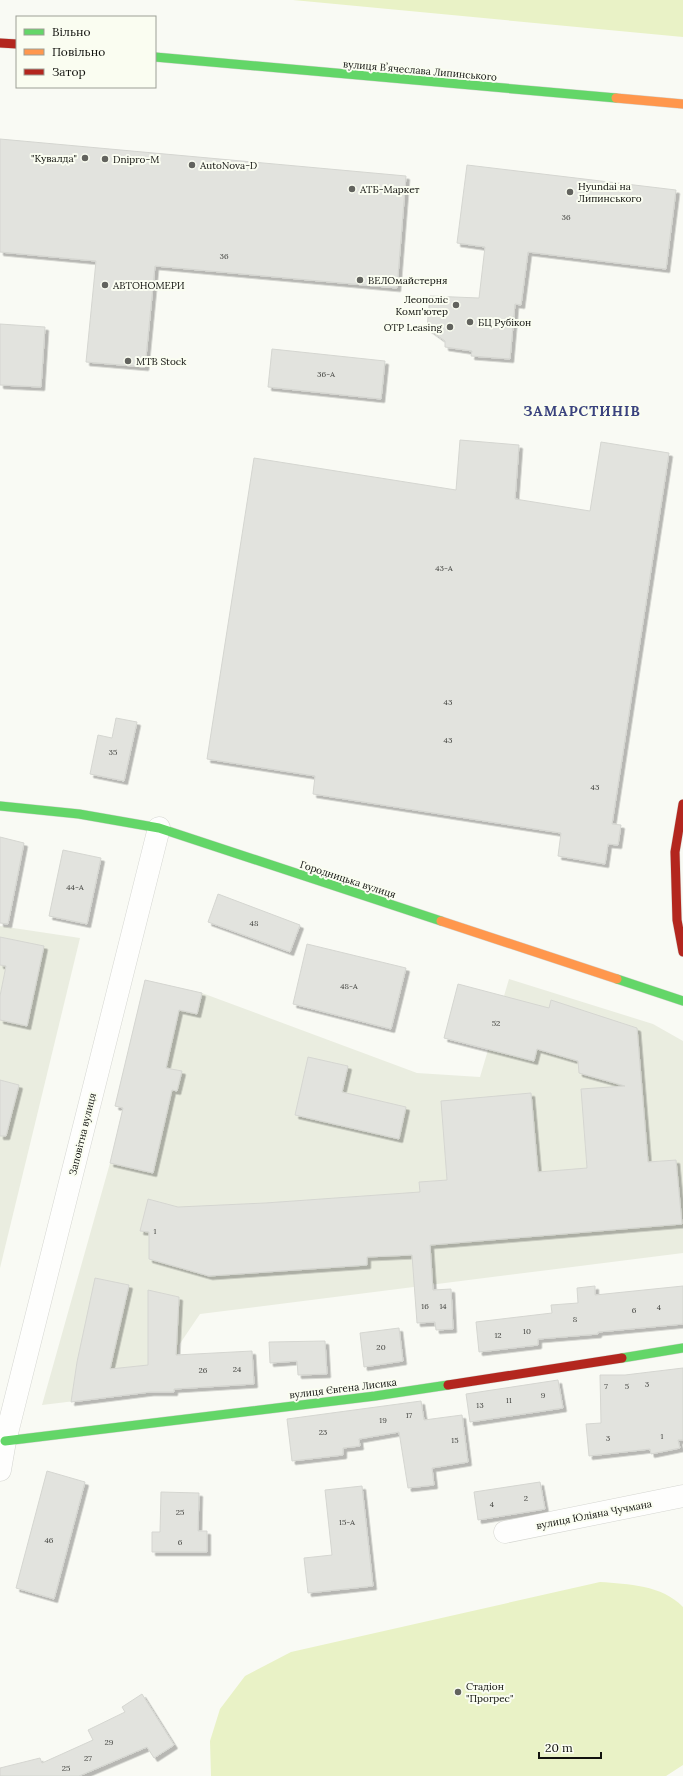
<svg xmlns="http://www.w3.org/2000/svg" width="683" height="1776" viewBox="0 0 683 1776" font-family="Lora,serif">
	<defs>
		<filter id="shadow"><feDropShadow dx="3.5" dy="3.5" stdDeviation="0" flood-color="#0004"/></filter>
	</defs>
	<rect width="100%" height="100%" fill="#f9faf4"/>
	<g fill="#eaede0">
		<polygon points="0,926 80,938 0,1268"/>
		<polygon points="509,979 653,1024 683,1041 683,1253 200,1314 179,1345 174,1392 150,1392 42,1405 110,1163 123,1108 115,1106 145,980 202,993 417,1073 480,1077"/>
	</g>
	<g fill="#e9f2c6">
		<polygon points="293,0 683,0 683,37"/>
		<path d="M600,1582c28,2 62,3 83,25v158l-17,11h-455l-1,-35 10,-32 25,-33 46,-24z"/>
	</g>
	<g fill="#e2e3de" stroke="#d5d6d1" filter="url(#shadow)">
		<polygon points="0,139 406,176 397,288 155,266 145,367 86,362 96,261 0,252"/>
		<polygon points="467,165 676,190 666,269 528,252 521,305 515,304 510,359 471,356 472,351 445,347 445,341 427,328 430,296 479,298 485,247 457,243"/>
		<polygon points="0,324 45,327 41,387 0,385"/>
		<polygon points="272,349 385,361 381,399 268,387"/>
		<polygon points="460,440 519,445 515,499 590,511 601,442 669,453 612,824 621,825 618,845 608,844 605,864 558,856 561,833 313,794 315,776 207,759 254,458 456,490"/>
		<polygon points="116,718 137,722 124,781 90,774 98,735 112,738"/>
		<polygon points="0,837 24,843 8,924 0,923"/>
		<polygon points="63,850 101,858 87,924 49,916"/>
		<polygon points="218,894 300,925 290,952 208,922"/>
		<polygon points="0,937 44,946 27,1026 0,1020 0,996 6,966 0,965"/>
		<polygon points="307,944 406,968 391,1029 293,1004"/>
		<polygon points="145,980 202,993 197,1014 179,1010 166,1068 182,1071 177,1091 172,1090 153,1173 110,1163 123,1108 115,1106"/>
		<polygon points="458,984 549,1008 551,1000 637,1028 648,1162 676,1160 682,1224 430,1245 433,1290 451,1289 453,1329 436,1330 435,1322 417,1323 412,1255 367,1257 367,1265 209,1276 149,1259 149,1232 140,1231 148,1199 178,1207 265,1203 420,1192 419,1182 447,1180 441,1101 531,1093 538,1172 587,1168 581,1089 625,1086 579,1073 578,1061 537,1049 534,1061 444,1038"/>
		<polygon points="308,1057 348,1066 342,1092 406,1107 399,1139 295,1115"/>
		<polygon points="0,1080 19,1085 6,1136 0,1136"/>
		<polygon points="95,1278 129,1285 110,1369 148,1365 148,1290 179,1297 176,1355 252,1351 254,1384 174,1389 174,1392 150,1392 71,1402 77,1362"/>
		<polygon points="595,1286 595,1295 683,1286 683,1324 598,1332 598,1334 538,1339 538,1345 479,1352 476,1322 552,1313 551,1305 578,1303 577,1288"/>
		<polygon points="399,1328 403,1361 364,1367 360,1333"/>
		<polygon points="325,1341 327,1374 298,1375 297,1361 270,1363 269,1342"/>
		<polygon points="683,1368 683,1440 678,1440 680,1448 651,1454 650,1449 589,1456 586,1424 601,1423 600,1375 625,1375"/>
		<polygon points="558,1380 563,1408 470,1422 466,1394"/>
		<polygon points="421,1401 424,1420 462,1415 468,1462 432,1468 434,1485 408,1488 399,1432 359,1439 360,1446 343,1448 343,1455 292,1461 287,1419"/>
		<polygon points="47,1471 85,1482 54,1599 16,1588"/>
		<polygon points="540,1482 545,1509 478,1520 474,1492"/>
		<polygon points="362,1486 373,1586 308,1593 304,1558 332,1555 325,1490"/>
		<polygon points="161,1492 199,1493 198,1531 207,1531 207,1552 152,1552 152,1532 160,1532"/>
		<polygon points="142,1694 174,1745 154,1758 147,1747 79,1776 0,1776 0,1768 40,1758 42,1763 93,1740 88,1730 125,1712 122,1707"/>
	</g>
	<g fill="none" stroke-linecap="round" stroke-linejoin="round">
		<g stroke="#d5d6d1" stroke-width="23">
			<g id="street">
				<polyline points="0,1470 5,1441 159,828"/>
				<polyline points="505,1532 683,1496"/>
			</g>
		</g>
		<g stroke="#d5d6d1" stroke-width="10">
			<g id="fast">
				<polyline points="155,57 616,98"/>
				<polyline points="0,806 79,814 159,828 441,921"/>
				<polyline points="617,979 683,1001"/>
				<polyline points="622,1358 683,1348"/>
				<polyline points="5,1441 375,1396 448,1385"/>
			</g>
		</g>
		<g stroke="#d5d6d1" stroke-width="10">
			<g id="slow">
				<polyline points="616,98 683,104"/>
				<polyline points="441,921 617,979"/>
			</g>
		</g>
		<g stroke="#d5d6d1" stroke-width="10">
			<g id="jam">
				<polyline points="0,43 17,44"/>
				<polyline points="683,804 675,852 677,920 683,952"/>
				<polyline points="448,1385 622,1358"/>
			</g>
		</g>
		<use href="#street" stroke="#fefefd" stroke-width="22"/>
		<use href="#fast" stroke="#63d668" stroke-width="9"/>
		<use href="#slow" stroke="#ff974d" stroke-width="9"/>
		<use href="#jam" stroke="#b3261e" stroke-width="9"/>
	</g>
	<g fill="#62635e" stroke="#fafdf1" stroke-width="1.5">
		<circle cx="85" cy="158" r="4"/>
		<circle cx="105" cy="159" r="4"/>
		<circle cx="192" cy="165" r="4"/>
		<circle cx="352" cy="189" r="4"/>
		<circle cx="570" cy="192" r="4"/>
		<circle cx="360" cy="280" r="4"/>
		<circle cx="105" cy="285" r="4"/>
		<circle cx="456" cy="305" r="4"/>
		<circle cx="470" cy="322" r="4"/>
		<circle cx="450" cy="327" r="4"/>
		<circle cx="128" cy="361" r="4"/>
		<circle cx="458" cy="1692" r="4"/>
	</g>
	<g text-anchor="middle" stroke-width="4" stroke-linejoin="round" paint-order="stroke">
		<g font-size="8" fill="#464743">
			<text x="566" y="220">36</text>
			<text x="224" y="259">36</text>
			<text x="326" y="377">36-А</text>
			<text x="444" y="571">43-А</text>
			<text x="448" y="705">43</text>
			<text x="448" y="743">43</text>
			<text x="113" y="755">35</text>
			<text x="595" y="790">43</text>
			<text x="75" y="890">44-А</text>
			<text x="254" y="926">48</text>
			<text x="349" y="989">48-А</text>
			<text x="496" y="1026">52</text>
			<text x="155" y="1234">1</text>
			<text x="425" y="1309">16</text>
			<text x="443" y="1309">14</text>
			<text x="659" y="1310">4</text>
			<text x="634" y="1313">6</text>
			<text x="575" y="1322">8</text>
			<text x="527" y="1334">10</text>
			<text x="498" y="1338">12</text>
			<text x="381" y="1350">20</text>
			<text x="237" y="1372">24</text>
			<text x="203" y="1373">26</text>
			<text x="647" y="1387">3</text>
			<text x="606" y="1389">7</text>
			<text x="627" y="1389">5</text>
			<text x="543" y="1398">9</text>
			<text x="509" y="1403">11</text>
			<text x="480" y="1408">13</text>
			<text x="409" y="1418">17</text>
			<text x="383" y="1423">19</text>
			<text x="323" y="1435">23</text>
			<text x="662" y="1439">1</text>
			<text x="608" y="1441">3</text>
			<text x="455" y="1443">15</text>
			<text x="526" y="1501">2</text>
			<text x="492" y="1507">4</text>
			<text x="180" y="1515">25</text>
			<text x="347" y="1525">15-А</text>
			<text x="49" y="1543">46</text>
			<text x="180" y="1545">6</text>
			<text x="109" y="1745">29</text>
			<text x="88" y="1761">27</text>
			<text x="66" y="1771">25</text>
		</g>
		<g font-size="10" fill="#11120e" stroke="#fafdf1">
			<text transform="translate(420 70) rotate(5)" y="4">вулиця Вʼячеслава Липинського</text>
			<text transform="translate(348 879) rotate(18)" y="4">Городницька вулиця</text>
			<text transform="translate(82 1134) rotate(-76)" y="4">Заповітна вулиця</text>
			<text transform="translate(343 1388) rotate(-7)" y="4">вулиця Євгена Лисика</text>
			<text transform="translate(594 1514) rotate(-11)" y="4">вулиця Юліяна Чучмана</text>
		</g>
		<g font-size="10" fill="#11120e" stroke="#fafdf1" text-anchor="start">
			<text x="77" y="162" text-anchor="end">"Кувалда"</text>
			<text x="113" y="163">Dnipro-M</text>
			<text x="200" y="169">AutoNova-D</text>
			<text x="578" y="190">Hyundai на<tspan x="578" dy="12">Липинського</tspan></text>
			<text x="360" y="193">АТБ-Маркет</text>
			<text x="368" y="284">ВЕЛОмайстерня</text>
			<text x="113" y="289">АВТОНОМЕРИ</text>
			<text x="448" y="303" text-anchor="end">Леополіс<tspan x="448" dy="12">Комп'ютер</tspan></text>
			<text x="478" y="326">БЦ Рубікон</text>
			<text x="442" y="331" text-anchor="end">OTP Leasing</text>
			<text x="136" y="365">MTB Stock</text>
			<text x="466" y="1690">Стадіон<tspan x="466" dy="12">"Прогрес"</tspan></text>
		</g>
		<g font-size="14" font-weight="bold" letter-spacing="1" fill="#3a427e" stroke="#fafdf1">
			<text x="582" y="416">ЗАМАРСТИНІВ</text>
		</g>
	</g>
	<rect x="16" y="16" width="140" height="72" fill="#fafdf1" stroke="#9d9f96"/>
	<rect x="24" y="29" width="20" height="6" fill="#63d668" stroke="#9d9f96"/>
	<text x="52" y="36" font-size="12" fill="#11120e">Вільно</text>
	<rect x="24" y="49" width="20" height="6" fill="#ff974d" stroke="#9d9f96"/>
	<text x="52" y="56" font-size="12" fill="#11120e">Повільно</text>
	<rect x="24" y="69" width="20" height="6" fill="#b3261e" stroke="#9d9f96"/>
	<text x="52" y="76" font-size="12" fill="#11120e">Затор</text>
	<path d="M539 1752v6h62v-6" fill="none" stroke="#11120e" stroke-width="2"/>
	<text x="545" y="1752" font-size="12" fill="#11120e" stroke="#fafdf1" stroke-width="3" paint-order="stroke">20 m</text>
</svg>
